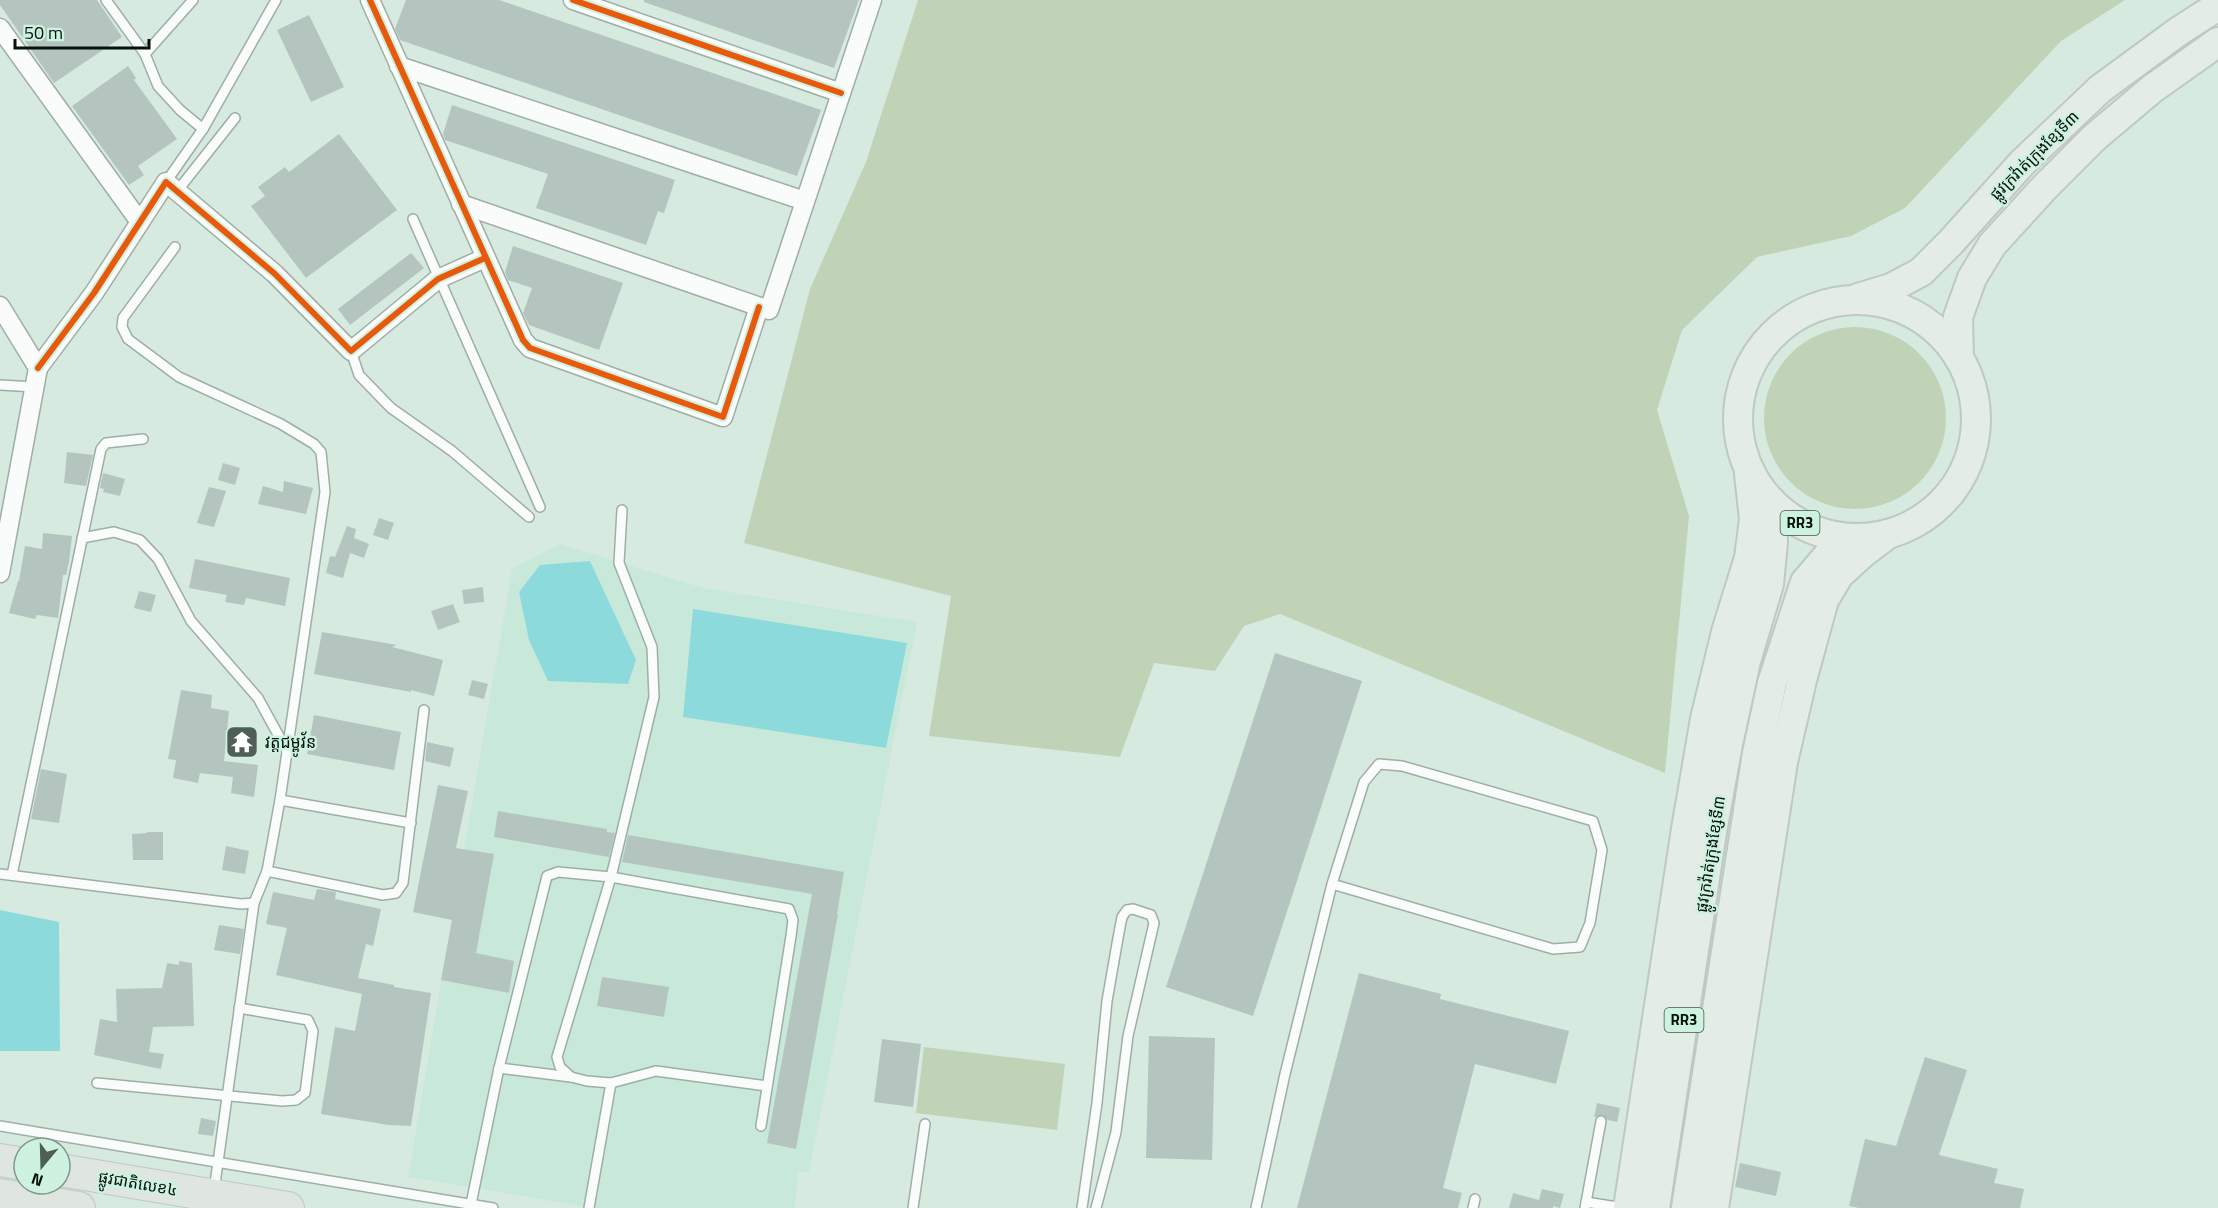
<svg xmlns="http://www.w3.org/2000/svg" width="2218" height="1208" viewBox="0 0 2218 1208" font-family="'Titillium Web','Noto Sans Khmer',sans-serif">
	<rect width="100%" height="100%" fill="#d6eae0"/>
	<polygon fill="#c8e9d9" points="560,544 703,588 917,622 809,1171 798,1173 795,1208 593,1208 408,1177 512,569"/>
	<g fill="#c1d3b7">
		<polygon points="918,0 2125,0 2061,41 1905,208 1851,236 1757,257 1682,330 1657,410 1689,516 1665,773 1280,614 1244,626 1215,671 1154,663 1120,757 929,736 951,596 744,543 810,289 866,162"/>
		<circle cx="1855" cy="418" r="91"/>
		<polygon points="924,1047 1065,1064 1057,1130 916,1113"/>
	</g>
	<g fill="#8cdadc">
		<polygon points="590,561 636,660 628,684 548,681 529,640 519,592 540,565"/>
		<polygon points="693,609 907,643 886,748 683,717"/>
		<polygon points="0,910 59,922 60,1051 0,1051"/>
	</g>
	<g fill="#b4c5bf">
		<polygon points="0,0 97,0 122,37 54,83 0,5"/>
		<polygon points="406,0 499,0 821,110 797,176 400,40 395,29"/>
		<polygon points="644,0 859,0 834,68 644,2"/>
		<polygon points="309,15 344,87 311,102 277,30"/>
		<polygon points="128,66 136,78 134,80 177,139 138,166 144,175 129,185 72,106"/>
		<polygon points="452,105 675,180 664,213 658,211 646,245 536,208 548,174 445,140 443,134"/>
		<polygon points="339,134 397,210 306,278 251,206 265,196 258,187 285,167 289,172"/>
		<polygon points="513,246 623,283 599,350 529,325 523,313 532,288 508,280 505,272"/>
		<polygon points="411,253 424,268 350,325 338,309"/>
		<polygon points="67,452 93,455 86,486 64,483"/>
		<polygon points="223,463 240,468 235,485 218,480"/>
		<polygon points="103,473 125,479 120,496 103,492 104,489 100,488"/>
		<polygon points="284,481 313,488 306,514 258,504 263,486 283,492"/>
		<polygon points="209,487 226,491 214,527 197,523"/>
		<polygon points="379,518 394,523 388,540 373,535"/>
		<polygon points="347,526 356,529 354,538 369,544 364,558 350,553 343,578 326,573 330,556 335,557"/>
		<polygon points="43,533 72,536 69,562 66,575 63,575 58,618 37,615 35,619 9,613 18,581 19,581 25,546 42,549"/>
		<polygon points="195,559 290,578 285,606 246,598 244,605 225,602 227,595 189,588"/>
		<polygon points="483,587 484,602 464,604 462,590"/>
		<polygon points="139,591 156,595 151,612 134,608"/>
		<polygon points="453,604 460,622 438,630 431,611"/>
		<polygon points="322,632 397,645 392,647 443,660 434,696 411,690 411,692 314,674"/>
		<polygon points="1275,653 1362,681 1253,1016 1166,987"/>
		<polygon points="472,680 488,684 484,699 468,695"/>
		<polygon points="181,690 212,695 211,708 229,711 224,761 258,765 254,797 231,793 233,777 200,773 198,783 173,778 176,760 168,759"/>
		<polygon points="314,715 401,732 394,770 307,754"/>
		<polygon points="427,742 454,748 450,767 425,761"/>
		<polygon points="41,769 67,774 59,823 31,819"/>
		<polygon points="438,785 468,791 456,848 494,854 476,953 514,961 509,993 441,980 452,920 413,912"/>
		<polygon points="498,811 607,829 607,832 615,833 609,857 494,837"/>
		<polygon points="147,832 163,832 163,860 133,860 132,834 147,833"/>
		<polygon points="628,835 844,872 837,914 838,914 796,1149 767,1143 812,894 622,862"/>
		<polygon points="226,846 249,851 245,874 222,870"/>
		<polygon points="317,889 336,892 335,899 381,909 373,946 366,944 358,978 394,985 394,987 431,993 411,1126 389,1125 321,1114 335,1027 355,1031 362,994 276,975 287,928 266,924 273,892 314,900"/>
		<polygon points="219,925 244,929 240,954 214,950"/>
		<polygon points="179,961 192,963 194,1026 153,1027 149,1052 164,1054 161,1069 94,1055 100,1019 117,1022 116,989 162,988 167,963 179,965"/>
		<polygon points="1359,973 1441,994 1440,999 1569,1031 1556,1084 1475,1064 1443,1188 1462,1193 1458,1208 1297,1208"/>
		<polygon points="602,977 669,987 664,1017 597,1006"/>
		<polygon points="1149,1036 1215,1038 1212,1160 1146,1158"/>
		<polygon points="882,1039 921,1044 913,1107 874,1102"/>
		<polygon points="1925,1057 1967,1070 1939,1155 1998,1169 1994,1183 2024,1189 2020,1208 1859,1208 1849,1206 1865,1139 1896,1146"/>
		<polygon points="1597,1103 1620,1108 1617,1122 1608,1120 1603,1115 1594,1117"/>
		<polygon points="201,1118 216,1121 213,1136 198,1134"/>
		<polygon points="1740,1163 1781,1172 1776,1196 1735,1187"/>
		<polygon points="1542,1189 1564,1194 1560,1208 1553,1206 1553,1208 1509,1208 1513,1193 1539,1200"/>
	</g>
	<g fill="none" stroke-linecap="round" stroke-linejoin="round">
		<g stroke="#9eaea6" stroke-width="12">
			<g id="service">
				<polyline points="106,0 145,54 158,86 180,110 203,129"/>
				<polyline points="145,54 193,0"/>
				<polyline points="166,182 203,129 276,0"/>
				<polyline points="178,190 235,118"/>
				<polyline points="413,219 540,507"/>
				<polyline points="175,247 123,318 122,327 128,339 179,377 281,424 314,444 321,452 325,492 280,800 267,871"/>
				<polyline points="351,351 359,375 391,408 452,451 529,517"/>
				<polyline points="0,385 35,387"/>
				<polyline points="622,510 619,563 652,647 654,697 611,877 557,1057 560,1067 571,1077 587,1081 611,1083 656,1071 767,1086"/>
				<polyline points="82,538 114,532 140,540 158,559 191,621 258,698 287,751"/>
				<polyline points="280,800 411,823"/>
				<polyline points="0,874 241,904 254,903 214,1191"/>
				<polyline points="12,875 101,449 106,443 143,439"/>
				<polyline points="254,903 267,871 383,895 396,893 403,883 424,710"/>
				<polyline points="499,1068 571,1077"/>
				<polyline points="97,1083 282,1101 296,1100 305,1093 313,1031 308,1020 239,1008"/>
				<polyline points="0,1126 493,1208"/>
				<polyline points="1586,1202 1623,1208"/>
				<polyline points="471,1204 499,1068 547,876 558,872 611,877 789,909 793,920 791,936 761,1126"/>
				<polyline points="589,1208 611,1083"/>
				<polyline points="913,1208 925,1124"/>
				<polyline points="1082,1208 1097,1103 1107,1001 1118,938 1122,917 1127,910 1133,909 1151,915 1154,923 1128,1036 1116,1132 1096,1208"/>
				<polyline points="1256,1208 1285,1074 1332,884 1553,949 1580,947 1590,923 1602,850 1593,821 1402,766 1379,764 1364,782 1332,884"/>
				<polyline points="1473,1208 1475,1199"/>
				<polyline points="1585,1208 1601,1121"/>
			</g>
		</g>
		<g stroke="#9eaea6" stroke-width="21">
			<g id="minor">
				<polyline points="370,0 523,340 530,348 723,417 759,307"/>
				<polyline points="573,0 841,93"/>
				<polyline points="0,28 140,222"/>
				<polyline points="399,66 805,201"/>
				<polyline points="461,204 769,310 872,0"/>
				<polyline points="0,306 38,368 0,573"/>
				<polyline points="38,368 94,293 166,182 275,274 351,351 438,279 485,258"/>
			</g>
		</g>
		<g stroke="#bfc8c3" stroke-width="32">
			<g id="primary">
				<polyline points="1858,298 1891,288 1921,272 1951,242 2022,163 2100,89 2179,31 2218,6"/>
				<circle cx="1857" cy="419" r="119"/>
				<polyline points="1959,358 1958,317 1972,278 1992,245 2044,188 2095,137 2152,89 2218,42"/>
				<polyline points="1628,1208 1686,829 1705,719 1726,632 1749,558 1754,519 1749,474"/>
				<polyline points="1655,1208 1712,832 1728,744 1746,661 1769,584 1773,543 1772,502"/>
				<polyline points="1686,1208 1757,753 1772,683 1805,582 1829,554 1853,538"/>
				<polyline points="1714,1208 1783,762 1802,680 1824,600 1839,575 1863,553 1888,534"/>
			</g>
		</g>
		<g stroke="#bfc8c3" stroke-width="34">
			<g id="trunk">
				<polyline points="0,1160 24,1164"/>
				<polyline points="60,1170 288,1208"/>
				<polyline points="0,1195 79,1208"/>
			</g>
		</g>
		<use href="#service" stroke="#f9fcfa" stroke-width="9"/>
		<use href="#minor" stroke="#f9fcfa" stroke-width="18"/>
		<use href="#primary" stroke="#e4ece6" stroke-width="28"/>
		<use href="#trunk" stroke="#dee6df" stroke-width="32"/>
		<g stroke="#cef2e0" stroke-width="10">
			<g id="cycleway">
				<polyline points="370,0 523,340 530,348 723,417 759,307"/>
				<polyline points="573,0 841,93"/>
				<polyline points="38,368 94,293 166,182 275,274 351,351 438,279 485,258"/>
			</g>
		</g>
		<use href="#cycleway" stroke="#e8590c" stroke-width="6"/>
	</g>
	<defs>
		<g id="temple-square" transform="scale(1.725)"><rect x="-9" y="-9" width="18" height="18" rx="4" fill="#4f5e56" stroke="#cef2e0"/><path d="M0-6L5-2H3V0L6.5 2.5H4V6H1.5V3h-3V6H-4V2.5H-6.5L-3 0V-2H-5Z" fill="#fff"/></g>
	</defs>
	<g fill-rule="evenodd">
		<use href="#temple-square" x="242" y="742"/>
	</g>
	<g text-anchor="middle" stroke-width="5" stroke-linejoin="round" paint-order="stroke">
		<g fill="#cef2e0" stroke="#42554c" stroke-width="1.5">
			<rect x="1780.5" y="511" width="39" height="24" rx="4.5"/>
			<rect x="1664.5" y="1008" width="39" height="24" rx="4.5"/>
		</g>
		<g font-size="15" font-weight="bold" fill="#06120c">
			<text x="1800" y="528">RR3</text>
			<text x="1684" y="1025">RR3</text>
		</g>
		<g font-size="16" fill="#06120c" stroke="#cef2e0">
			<text transform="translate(2034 155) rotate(-45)" y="6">ផ្លូវក្រវ៉ាត់ក្រុងខ្សែទី៣</text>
			<text transform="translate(1710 854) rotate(-81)" y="6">ផ្លូវក្រវ៉ាត់ក្រុងខ្សែទី៣</text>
			<text transform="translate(138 1183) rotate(10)" y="6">ផ្លូវជាតិលេខ៤</text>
		</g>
		<g font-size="16" fill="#06120c" stroke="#cef2e0" text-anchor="start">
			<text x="265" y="748">វត្តជម្ពូវ័ន</text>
		</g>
	</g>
	<g transform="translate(42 1166) rotate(199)"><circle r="28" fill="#cef2e0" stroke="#7e988b" stroke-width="1.5"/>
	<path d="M0-4.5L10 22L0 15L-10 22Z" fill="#4f5e56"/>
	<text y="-9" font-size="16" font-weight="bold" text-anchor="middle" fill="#06120c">N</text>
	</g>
	<path d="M15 39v9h134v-9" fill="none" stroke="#06120c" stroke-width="3"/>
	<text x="24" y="39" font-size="18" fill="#06120c" stroke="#cef2e0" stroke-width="4.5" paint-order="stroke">50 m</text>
</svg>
